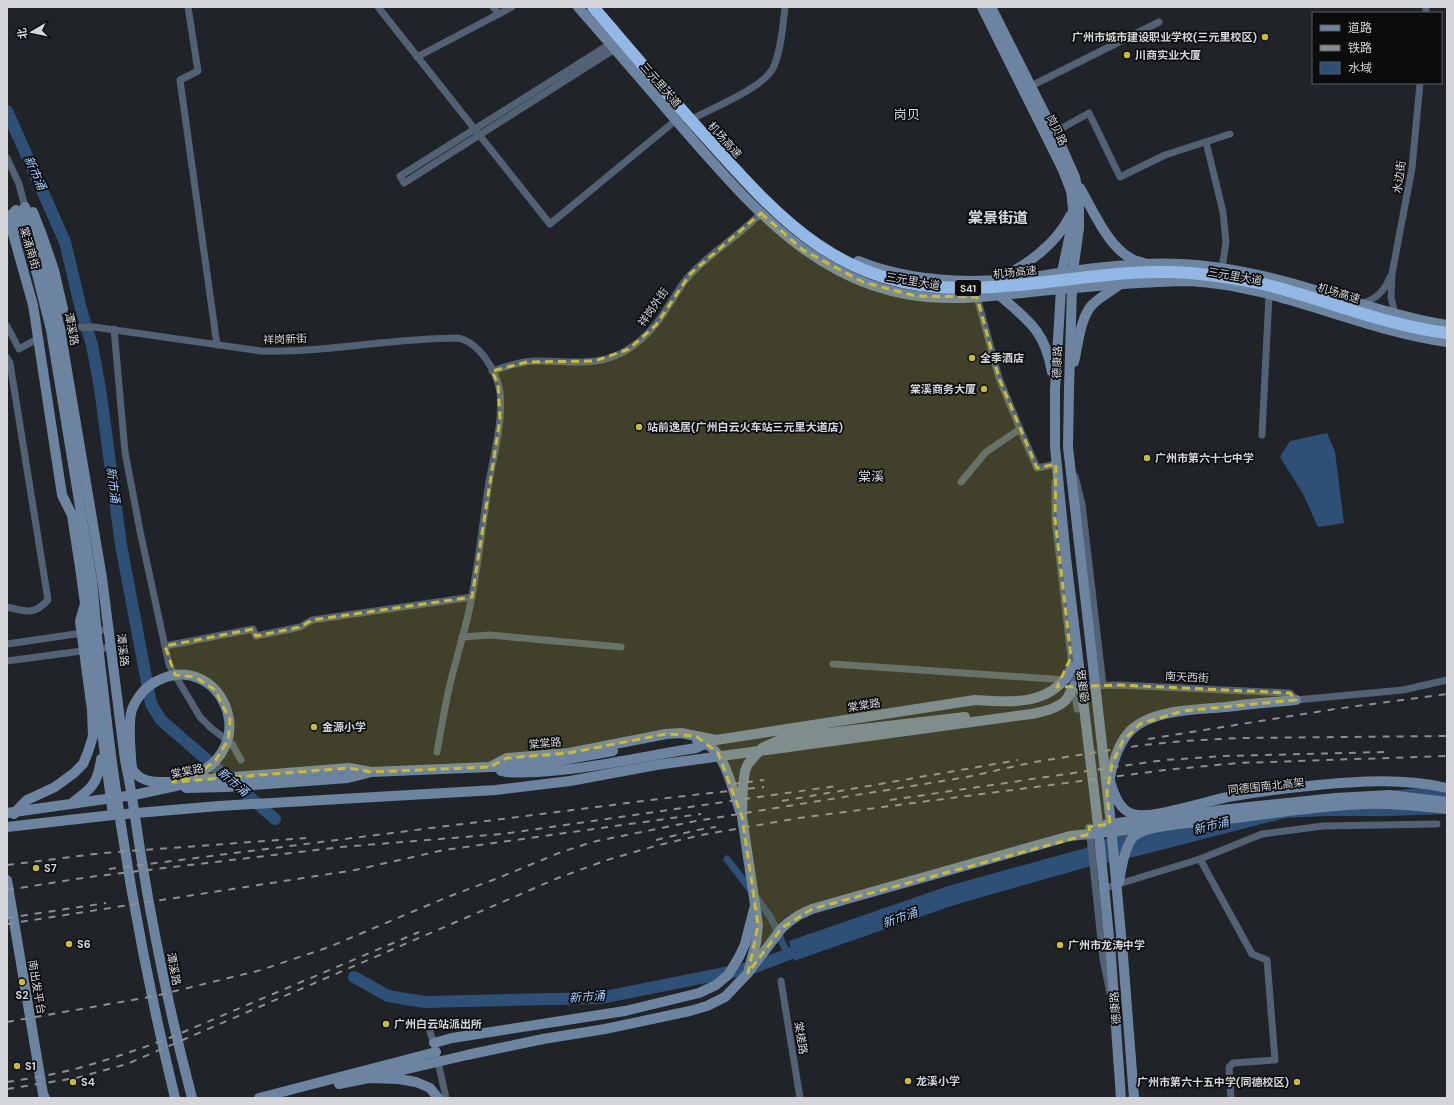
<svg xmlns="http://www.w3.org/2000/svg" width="1454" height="1105" viewBox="0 0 1454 1105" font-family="'DM Sans','Noto Sans SC',sans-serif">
	<rect width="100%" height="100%" fill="#202327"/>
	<g fill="#2e4f76">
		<polygon points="1327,433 1335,452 1344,523 1318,527 1303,494 1280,457 1290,441"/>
		<polygon points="1428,787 1447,787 1447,814 1389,816 1326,816 1285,818 1138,856 1088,867 989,895 951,906 794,961 789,941 948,886 1085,848 1123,832 1251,805"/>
	</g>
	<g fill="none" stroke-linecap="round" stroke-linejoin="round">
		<polyline stroke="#2e4f76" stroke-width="7" points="727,859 750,889 771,918 788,955"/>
		<g stroke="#2e4f76" stroke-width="12">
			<polyline points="7,111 65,242 81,309 92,345 100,388 121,545 151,704 161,720 275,819"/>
			<polyline points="354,977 388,996 424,1002 600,998 755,967 807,947"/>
		</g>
		<g stroke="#526173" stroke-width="7">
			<polyline points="188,7 198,71 180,80 217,345"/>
			<polyline points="378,7 550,224 676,120"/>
			<polyline points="493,7 499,14"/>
			<polyline points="1426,13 1426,7"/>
			<polyline points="610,44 400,176 404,183 615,49"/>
			<polyline points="417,57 512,7"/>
			<polyline points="1031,86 1159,22"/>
			<path d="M696,117c19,-10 68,-30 77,-49 8,-15 10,-44 12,-61"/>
			<polyline points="1055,132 1089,113 1120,177 1165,155 1230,134"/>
			<polyline points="1206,142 1223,212 1226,242 1222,268"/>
			<polyline points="7,158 19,184 25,207 22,208"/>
			<polyline points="977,297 999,378 1020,429 1037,468 1056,464 1056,468"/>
			<path d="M1361,304c15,-5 23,-12 29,-27"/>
			<polyline points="1395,314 1391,297 1392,274 1412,168 1420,83"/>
			<polyline points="7,326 19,349 39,338"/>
			<path d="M67,328l27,-1 167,24c65,2 131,-13 196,-13 22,3 40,34 43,54 3,31 -6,60 -11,90 -6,38 -10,76 -17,114 -5,29 -15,59 -22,88 -5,22 -9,45 -13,68"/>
			<polyline points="114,329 125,452 140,531 169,665 200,717 211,728 232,744 241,760"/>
			<path d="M7,358l3,5 38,237c-15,16 -22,11 -41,7"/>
			<path d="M492,371c14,-5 27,-9 42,-10 24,-1 48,4 72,-2 29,-8 48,-29 63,-54 7,-10 12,-21 21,-30 21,-23 49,-39 71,-62"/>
			<polyline points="1262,435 1269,295"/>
			<polyline points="1075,476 1082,504 1103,685"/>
			<polyline points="961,482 986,452 1020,429"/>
			<polyline points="1055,482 1055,519 1077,709"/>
			<polyline points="462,637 490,635 621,647"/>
			<polyline points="7,644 110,629"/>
			<polyline points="165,646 253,629 256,636 300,627 312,620 472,597"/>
			<polyline points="7,661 112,647"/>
			<polyline points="833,664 1067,680"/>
			<polyline points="1078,686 1119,685 1290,693 1296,700 1403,690 1447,680"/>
			<polyline points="1089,827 1103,959 1110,993"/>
			<polyline points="1200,859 1252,954 1267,960 1275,1060 1233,1063 1229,1067 1231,1098"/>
			<polyline points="1096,891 1200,859 1262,834 1323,826 1437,824"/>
			<polyline points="781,981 800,1098"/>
			<polyline points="429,1029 435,1047"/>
			<polyline points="437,1057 446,1098"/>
		</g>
		<g stroke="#6d84a1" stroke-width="10">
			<path d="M578,7c36,41 72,83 108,125 71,81 142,165 260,166 31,1 63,-4 94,-7 33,-3 67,-6 100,-8 17,-1 33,-2 50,-2 89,5 170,49 257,61"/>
			<polyline points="982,7 1063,170 1071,191 1073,208 1071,229 1062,272 1055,390 1055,447 1066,558 1097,816 1111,957 1121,1098"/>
			<polyline points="991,7 1063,150 1075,177 1079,198 1079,228 1073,271 1072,288 1069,389 1068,447 1110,815 1123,956 1134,1098"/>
			<path d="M1080,188c13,22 28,59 52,71 3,2 8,3 12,4"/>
			<path d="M25,207l24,75 11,47 42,249 23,182c7,32 11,64 16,96 13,81 30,162 51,242"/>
			<polyline points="33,212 42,235 54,270 63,309"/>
			<path d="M858,261c52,21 109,23 164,17 17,-1 34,-5 51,-7 41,-6 83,-10 124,-6 41,4 82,14 121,26 43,12 85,27 129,34"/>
			<path d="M999,278c28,-12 58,-35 71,-62"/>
			<path d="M999,295c30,26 46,36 53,77"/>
			<path d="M1074,362c4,-16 6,-44 18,-57 8,-8 18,-13 27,-20"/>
			<path d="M697,740c29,7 34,47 43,71"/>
			<path d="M131,766c7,18 26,16 42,16"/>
			<polyline points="494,767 541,764 613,751"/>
			<path d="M132,771c-1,-18 -4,-39 -1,-58 3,-12 13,-25 24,-31 64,-36 114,69 30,97"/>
			<path d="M501,771c12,3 25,1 37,1 53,-3 106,-16 158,-24l14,-6"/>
			<path d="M1110,778c3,-17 8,-34 20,-47 22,-22 67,-21 96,-24 23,-3 47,-5 70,-7"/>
			<path d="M1110,781c4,13 9,29 23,33 17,6 74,-13 95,-17 29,-5 59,-9 90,-12 42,-4 87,-7 129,3"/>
			<polyline points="186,788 226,787 348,778 368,773"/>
			<path d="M72,803c19,-14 26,-19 29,-44"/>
			<path d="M7,813l127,-18 74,-16 141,-11 22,4 119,-5 17,-9 62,-5 97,-19 15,-1 35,7 259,-40c30,2 67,6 89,-20 4,-3 5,-9 8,-13"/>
			<polyline points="14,814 18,809 27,800 55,787 74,773 83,764 88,752 93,736 92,710 80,621 84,607"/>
			<path d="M113,815l-32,-241 -9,-59 -10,-20 -29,-190 -23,-82 1,-8 5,-5 21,64 14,56 41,250c3,39 7,78 12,117 15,135 39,269 71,401"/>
			<polyline points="1105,825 1144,819"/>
			<path d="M7,827l106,-12 106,-9 277,-16 74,-9 86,-16 375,-51c12,-2 26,-5 35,-14 3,-4 5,-10 8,-14"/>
			<polyline points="7,880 43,1094 45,1098"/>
			<path d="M1119,882c2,-13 6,-37 15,-46 13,-11 59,-13 77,-15 51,-6 104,-15 154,-17 28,-1 55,2 82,5"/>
			<polyline points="749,968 756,943 758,925 742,817 743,785 745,771 748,764 762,748 784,738 965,717"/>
			<polyline points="434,1043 452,1038 625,1011 699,993 716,985 728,975 739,957 745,944 754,909"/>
			<polyline points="369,1078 467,1055 543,1039 605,1029 690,1011 707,1006 725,997 748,973 782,928 789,922 799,915 812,909 847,899 1070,836 1126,830 1172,818 1185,816 1221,810 1335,798 1389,795 1447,802"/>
			<polyline points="339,1084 369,1078 398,1079 416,1082 430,1088 438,1098"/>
			<polyline points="259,1098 436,1052"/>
		</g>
		<path stroke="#93b8e5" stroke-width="12" d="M593,7c37,43 74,87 112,129 77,86 136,153 260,152 75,0 150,-21 225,-15 24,2 49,6 73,11 61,15 121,41 184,49"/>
		<g stroke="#8c8f92" stroke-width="2" stroke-dasharray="7 7" stroke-linecap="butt">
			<polyline points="1148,739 1335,709 1447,694"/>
			<polyline points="732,784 764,780"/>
			<polyline points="890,800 1121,766 1165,760 1224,756 1385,752"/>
			<polyline points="782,801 1018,760"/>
			<polyline points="656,840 697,830 716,827"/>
			<polyline points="7,865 103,853 306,838"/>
			<polyline points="109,869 667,798 764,787"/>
			<polyline points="7,890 89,877 341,847 502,834 836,786"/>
			<polyline points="7,918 106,903"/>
			<polyline points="7,924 355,870 444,850 701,814"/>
			<polyline points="7,1022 155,996 261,970 329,947 445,898 498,878 559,853 592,842 696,821 967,777 1034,762 1143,745 1184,741 1239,738 1447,736"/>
			<path d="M7,1082c25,-4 51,-8 75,-15 29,-8 57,-18 85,-28l252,-107"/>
			<polyline points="7,1089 76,1078 127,1064 558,878 607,860 655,846 701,835 799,818 1165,770 1238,763 1447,756"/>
		</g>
	</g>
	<path fill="#c8bb3b" fill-opacity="0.2" stroke="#c8bb3b" stroke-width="3" stroke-dasharray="8 5" stroke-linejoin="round" d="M761,213l42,37 60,32 53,14 61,1 22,81 38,90 19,-4 -1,55 16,138 -14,30 62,-2 171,8 6,7 -113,11 -43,13 -17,17 -11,23 -5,28 3,32 -21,3 1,7 -278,75 -30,19 -34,45 10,-48 -16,-108 -24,-64 -22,-17 -30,-2 -97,19 -62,5 -17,9 -119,5 -22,-4 -176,14 20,-5 22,-16 13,-21 2,-20 -15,-30 -20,-13 -20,-2 -10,-29 88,-17 3,7 44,-9 12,-7 160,-23 28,-178 -2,-35 -6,-13 35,-9 68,-1 34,-12 27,-24 34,-51z"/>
	<g fill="#c8bb3b" stroke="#0b0c0e" stroke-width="1.5">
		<circle cx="1265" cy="37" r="4"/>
		<circle cx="1127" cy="55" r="4"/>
		<circle cx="972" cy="358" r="4"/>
		<circle cx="984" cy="389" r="4"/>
		<circle cx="639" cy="427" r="4"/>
		<circle cx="1147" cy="458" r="4"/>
		<circle cx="314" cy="727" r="4"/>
		<circle cx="36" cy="868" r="4"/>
		<circle cx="69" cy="944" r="4"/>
		<circle cx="1060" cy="945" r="4"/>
		<circle cx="22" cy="982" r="4"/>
		<circle cx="386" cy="1024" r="4"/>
		<circle cx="17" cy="1066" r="4"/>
		<circle cx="908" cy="1081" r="4"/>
		<circle cx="73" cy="1082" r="4"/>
		<circle cx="1297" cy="1082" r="4"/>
	</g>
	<g text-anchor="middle" stroke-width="3.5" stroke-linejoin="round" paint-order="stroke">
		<rect fill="#0b0c0e" stroke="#98999c" stroke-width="1" x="955" y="280" width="26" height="16" rx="3"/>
		<g font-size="10" font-weight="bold" fill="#d4d6d9">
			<text x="968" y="292">S41</text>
		</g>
		<g font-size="11" font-weight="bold" fill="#d4d6d9" stroke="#0b0c0e" text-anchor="start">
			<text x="1257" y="41" text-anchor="end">广州市城市建设职业学校(三元里校区)</text>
			<text x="1135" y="59">川商实业大厦</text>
			<text x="980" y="362">全季酒店</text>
			<text x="976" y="393" text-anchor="end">棠溪商务大厦</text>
			<text x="647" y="431">站前逸居(广州白云火车站三元里大道店)</text>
			<text x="1155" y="462">广州市第六十七中学</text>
			<text x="322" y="731">金源小学</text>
			<text x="44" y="872">S7</text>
			<text x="77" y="948">S6</text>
			<text x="1068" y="949">广州市龙涛中学</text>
			<text x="22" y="999" text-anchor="middle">S2</text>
			<text x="394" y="1028">广州白云站派出所</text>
			<text x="25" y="1070">S1</text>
			<text x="916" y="1085">龙溪小学</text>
			<text x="81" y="1086">S4</text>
			<text x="1289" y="1086" text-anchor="end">广州市第六十五中学(同德校区)</text>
		</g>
		<g font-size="11" fill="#d4d6d9" stroke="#0b0c0e">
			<text transform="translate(661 85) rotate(49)" y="4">三元里大道</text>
			<text transform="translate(1057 130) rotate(64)" y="4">岗贝路</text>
			<text transform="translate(725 140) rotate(48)" y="4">机场高速</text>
			<text transform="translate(1399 177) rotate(-82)" y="4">水边街</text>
			<text transform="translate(30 248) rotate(74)" y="4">棠涌南街</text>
			<text transform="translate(1015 272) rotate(-6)" y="4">机场高速</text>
			<text transform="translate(1235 276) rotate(10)" y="4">三元里大道</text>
			<text transform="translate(913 281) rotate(10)" y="4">三元里大道</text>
			<text transform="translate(1339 293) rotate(17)" y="4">机场高速</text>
			<text transform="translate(653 307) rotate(-55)" y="4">祥岗外街</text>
			<text transform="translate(72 329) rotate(79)" y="4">潭溪路</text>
			<text transform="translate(285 339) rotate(-2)" y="4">祥岗新街</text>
			<text transform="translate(1057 362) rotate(-88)" y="4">德康路</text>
			<text transform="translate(123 650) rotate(83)" y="4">潭溪路</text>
			<text transform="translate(1187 677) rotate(3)" y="4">南天西街</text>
			<text transform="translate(1083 686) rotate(-97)" y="4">德康路</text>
			<text transform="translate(864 705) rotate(-9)" y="4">棠棠路</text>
			<text transform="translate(545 743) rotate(-5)" y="4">棠棠路</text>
			<text transform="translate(187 771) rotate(-12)" y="4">棠棠路</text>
			<text transform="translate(1266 786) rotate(-6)" y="4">同德围南北高架</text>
			<text transform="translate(174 969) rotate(79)" y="4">潭溪路</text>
			<text transform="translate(37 987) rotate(80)" y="4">南出发平台</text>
			<text transform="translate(1115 1008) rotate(-94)" y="4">德康路</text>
			<text transform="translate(801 1038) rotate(81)" y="4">棠槎路</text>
		</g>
		<g font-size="12" font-style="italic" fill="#a2ccff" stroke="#0b0c0e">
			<text transform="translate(35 173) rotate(66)" y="4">新市涌</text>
			<text transform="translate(113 485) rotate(83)" y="4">新市涌</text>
			<text transform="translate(233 782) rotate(41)" y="4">新市涌</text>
			<text transform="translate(1211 826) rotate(-14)" y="4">新市涌</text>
			<text transform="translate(900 918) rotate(-19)" y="4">新市涌</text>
			<text transform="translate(587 997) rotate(-4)" y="4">新市涌</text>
		</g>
		<g font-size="13" fill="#d6dadf" stroke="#0b0c0e">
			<text x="907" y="119">岗贝</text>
			<text x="871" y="481">棠溪</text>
		</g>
		<g font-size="15" font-weight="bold" fill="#d6dadf" stroke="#0b0c0e">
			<text x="998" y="223">棠景街道</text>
		</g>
	</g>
	<rect width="1454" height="1105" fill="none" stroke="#d4d6d9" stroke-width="16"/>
	<rect x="1312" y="12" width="130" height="72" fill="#0b0c0e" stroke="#5b5d5f"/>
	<rect x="1320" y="25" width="20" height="6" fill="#6d84a1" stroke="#5b5d5f"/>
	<text x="1348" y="32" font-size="12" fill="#d4d6d9">道路</text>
	<rect x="1320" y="45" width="20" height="6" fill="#8c8f92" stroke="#5b5d5f"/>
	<text x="1348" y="52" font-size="12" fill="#d4d6d9">铁路</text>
	<rect x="1320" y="62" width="20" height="12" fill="#2e4f76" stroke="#5b5d5f"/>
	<text x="1348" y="72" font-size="12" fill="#d4d6d9">水域</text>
	<g transform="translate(32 32) rotate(261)" stroke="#0b0c0e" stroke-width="3" paint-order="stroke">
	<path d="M0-3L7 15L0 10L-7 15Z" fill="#d4d6d9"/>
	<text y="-6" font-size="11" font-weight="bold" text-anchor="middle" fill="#d4d6d9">北</text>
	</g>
</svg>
